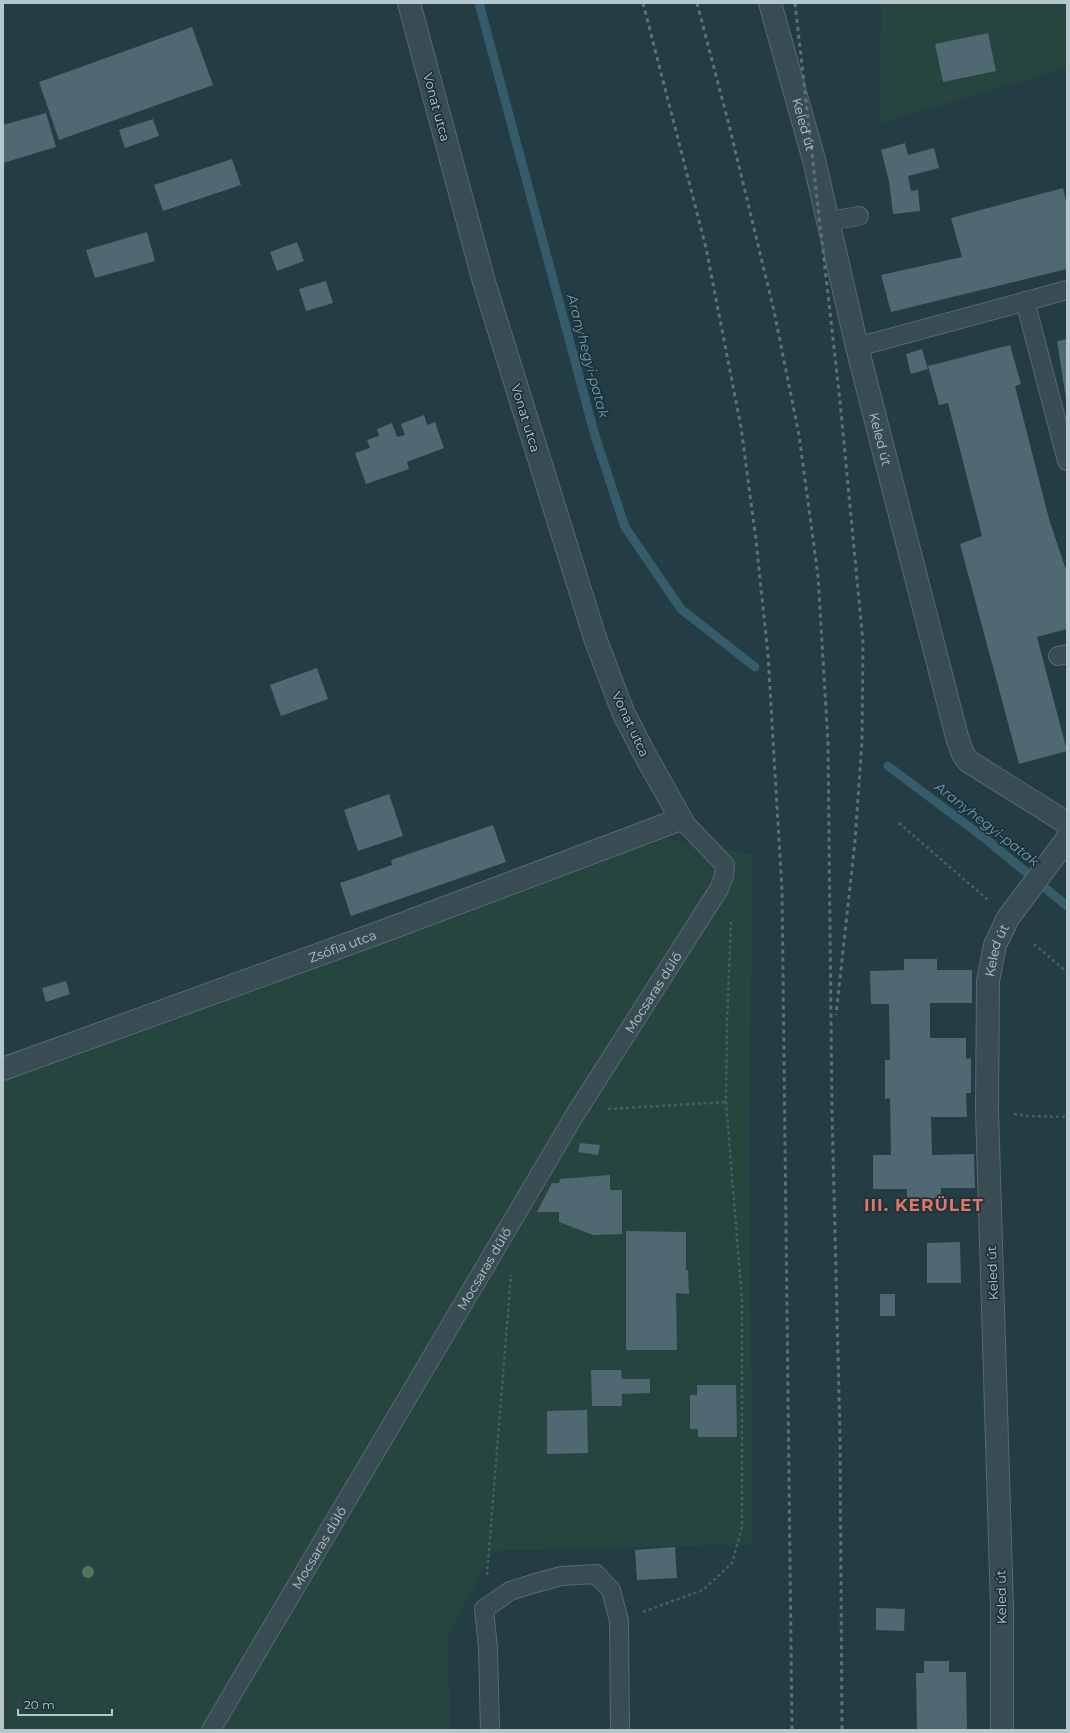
<svg xmlns="http://www.w3.org/2000/svg" width="1070" height="1733" viewBox="0 0 1070 1733" font-family="Montserrat,sans-serif">
	<rect width="100%" height="100%" fill="#243c44"/>
	<g fill="#26453f">
		<polygon points="881,3 1067,3 1067,68 880,123"/>
		<polygon points="644,834 753,855 749,1140 753,1544 492,1551 448,1637 450,1730 3,1730 3,1055 352,939"/>
	</g>
	<g fill="none" stroke-linecap="round" stroke-linejoin="round">
		<g stroke="#355c6b" stroke-width="9">
			<polyline points="479,3 595,436 625,527 681,609 755,667"/>
			<polyline points="888,766 987,840 1067,906"/>
		</g>
	</g>
	<g fill="#506871">
		<polygon points="192,27 213,85 59,140 39,82"/>
		<polygon points="988,33 996,71 943,82 935,44"/>
		<polygon points="46,113 56,147 3,163 3,125"/>
		<polygon points="153,119 159,136 125,148 119,130"/>
		<polygon points="905,143 908,155 934,148 939,168 908,176 911,191 918,190 920,211 893,214 889,181 881,150"/>
		<polygon points="232,159 241,185 163,211 154,185"/>
		<polygon points="1063,188 1067,205 1067,269 891,312 881,275 962,257 951,218"/>
		<polygon points="147,232 155,261 95,278 86,250"/>
		<polygon points="297,242 304,261 277,271 270,252"/>
		<polygon points="326,281 333,303 306,311 299,289"/>
		<polygon points="1067,339 1067,399 1066,399 1057,341"/>
		<polygon points="1010,345 1021,384 1015,386 1049,519 1067,573 1067,629 1037,637 1067,751 1019,764 960,544 982,536 948,403 939,405 928,366"/>
		<polygon points="922,349 928,369 911,374 906,354"/>
		<polygon points="424,415 427,425 435,422 444,448 407,462 409,469 366,484 355,453 370,448 367,440 379,436 377,429 392,423 397,437 405,435 401,424"/>
		<polygon points="317,668 328,699 281,716 270,685"/>
		<polygon points="389,794 403,836 358,851 344,810"/>
		<polygon points="493,825 506,862 351,916 340,883 392,865 391,860"/>
		<polygon points="904,959 937,959 937,970 972,970 972,1003 930,1003 930,1038 966,1038 966,1059 971,1058 971,1093 966,1093 967,1117 931,1117 932,1155 974,1154 975,1188 941,1188 941,1198 907,1199 907,1189 873,1189 873,1155 891,1155 890,1098 885,1099 885,1060 890,1060 889,1004 871,1004 870,971 904,970"/>
		<polygon points="66,981 70,994 46,1002 42,988"/>
		<polygon points="580,1143 600,1145 598,1155 578,1152"/>
		<polygon points="610,1175 610,1190 622,1190 622,1234 593,1235 559,1222 559,1212 537,1212 552,1183 559,1183 560,1179"/>
		<polygon points="626,1231 686,1232 686,1270 688,1270 689,1294 676,1293 677,1350 626,1350"/>
		<polygon points="960,1242 961,1283 927,1283 927,1243"/>
		<rect x="880" y="1294" width="15" height="22"/>
		<polygon points="591,1370 621,1370 622,1379 650,1379 650,1393 622,1394 622,1406 592,1406"/>
		<polygon points="697,1385 736,1385 737,1437 698,1437 698,1429 690,1429 690,1395 697,1395"/>
		<polygon points="587,1410 588,1453 547,1454 547,1411"/>
		<polygon points="675,1547 677,1578 637,1580 635,1550"/>
		<polygon points="876,1608 905,1609 904,1631 876,1630"/>
		<polygon points="924,1661 949,1661 949,1672 966,1672 967,1730 917,1730 916,1673 924,1673"/>
	</g>
	<g fill="none" stroke-linecap="round" stroke-linejoin="round">
		<g stroke="#576971" stroke-width="20">
			<g id="service">
				<polyline points="829,221 859,216"/>
				<polyline points="1025,301 1067,461"/>
				<polyline points="857,347 1067,290"/>
				<polyline points="1058,656 1067,654"/>
				<path id="s1" d="M211,1730l365,-617 143,-224 5,-13 1,-11 -44,-46"/>
				<polyline points="490,1730 488,1648 484,1609 510,1591 532,1584 561,1576 596,1574 611,1590 619,1621 620,1730"/>
			</g>
		</g>
		<g stroke="#576971" stroke-width="24">
			<g id="minor">
				<path id="s2" d="M770,3l44,157 43,187 100,390 6,17 5,7 99,62"/>
				<path id="s3" d="M3,1069l378,-137 300,-113 -37,-66 -21,-41 -28,-74 -111,-356 -75,-279"/>
			</g>
		</g>
		<g stroke="#576971" stroke-width="24">
			<g id="tertiary">
				<path id="s4" d="M1002,1730v-122l-15,-498 1,-129 7,-36 13,-27 59,-79"/>
			</g>
		</g>
		<g stroke="#45615b" stroke-width="2.5" stroke-dasharray="3 3" stroke-linecap="butt">
			<polyline points="899,823 988,900"/>
			<polyline points="1034,944 1067,972"/>
			<polyline points="608,1109 726,1102"/>
			<polyline points="1014,1114 1028,1116 1067,1117"/>
			<polyline points="487,1575 511,1275"/>
			<polyline points="643,1612 703,1590 732,1563 742,1527 742,1300 726,1102 727,1022 731,919"/>
		</g>
		<use href="#service" stroke="#394c53" stroke-width="18"/>
		<use href="#minor" stroke="#394c53" stroke-width="22"/>
		<use href="#tertiary" stroke="#394c53" stroke-width="22"/>
		<g stroke="#5a727b" stroke-width="3" stroke-dasharray="4 4" stroke-linecap="butt">
			<polyline points="643,3 706,248 741,427 756,540 768,655 782,890 792,1730"/>
			<polyline points="697,3 729,125 774,311 799,435 818,576 828,743 832,1111 840,1436 842,1730"/>
			<polyline points="795,3 840,401 863,642 862,741 855,841 836,1015"/>
		</g>
	</g>
	<circle fill="#51765d" cx="88" cy="1572" r="6"/>
	<g text-anchor="middle" stroke-width="3.5" stroke-linejoin="round" paint-order="stroke">
		<g font-size="13" fill="#b6c6cd" stroke="#1d3139">
			<text transform="translate(437 107) rotate(75)" y="5">Vonat utca</text>
			<text dy="5" stroke="none"><textPath href="#s2" startOffset="126">Keled út</textPath></text>
			<text transform="translate(526 418) rotate(73)" y="5">Vonat utca</text>
			<text dy="5" stroke="none"><textPath href="#s2" startOffset="450">Keled út</textPath></text>
			<text transform="translate(631 724) rotate(65)" y="5">Vonat utca</text>
			<text dy="5" stroke="none"><textPath href="#s3" startOffset="361">Zsófia utca</textPath></text>
			<text dy="5" stroke="none"><textPath href="#s4" startOffset="781">Keled út</textPath></text>
			<text dy="5" stroke="none"><textPath href="#s1" startOffset="860">Mocsaras dűlő</textPath></text>
			<text dy="5" stroke="none"><textPath href="#s1" startOffset="536">Mocsaras dűlő</textPath></text>
			<text transform="translate(992 1273) rotate(-92)" y="5">Keled út</text>
			<text dy="5" stroke="none"><textPath href="#s1" startOffset="212">Mocsaras dűlő</textPath></text>
			<text transform="translate(1001 1597) rotate(-91)" y="5">Keled út</text>
		</g>
		<g font-size="14" font-style="italic" fill="#6c9daf" stroke="#1d3139">
			<text transform="translate(588 356) rotate(75)" y="5">Aranyhegyi-patak</text>
			<text transform="translate(987 824) rotate(38)" y="5">Aranyhegyi-patak</text>
		</g>
		<g font-size="17" font-weight="bold" letter-spacing="1" fill="#e17667" stroke="#1d3139">
			<text x="924" y="1211">III. KERÜLET</text>
		</g>
	</g>
	<rect width="1070" height="1733" fill="none" stroke="#b6c6cd" stroke-width="8"/>
	<path d="M18 1709v6h94v-6" fill="none" stroke="#b6c6cd" stroke-width="2"/>
	<text x="24" y="1709" font-size="12" fill="#b6c6cd" stroke="#1d3139" stroke-width="3" paint-order="stroke">20 m</text>
</svg>
